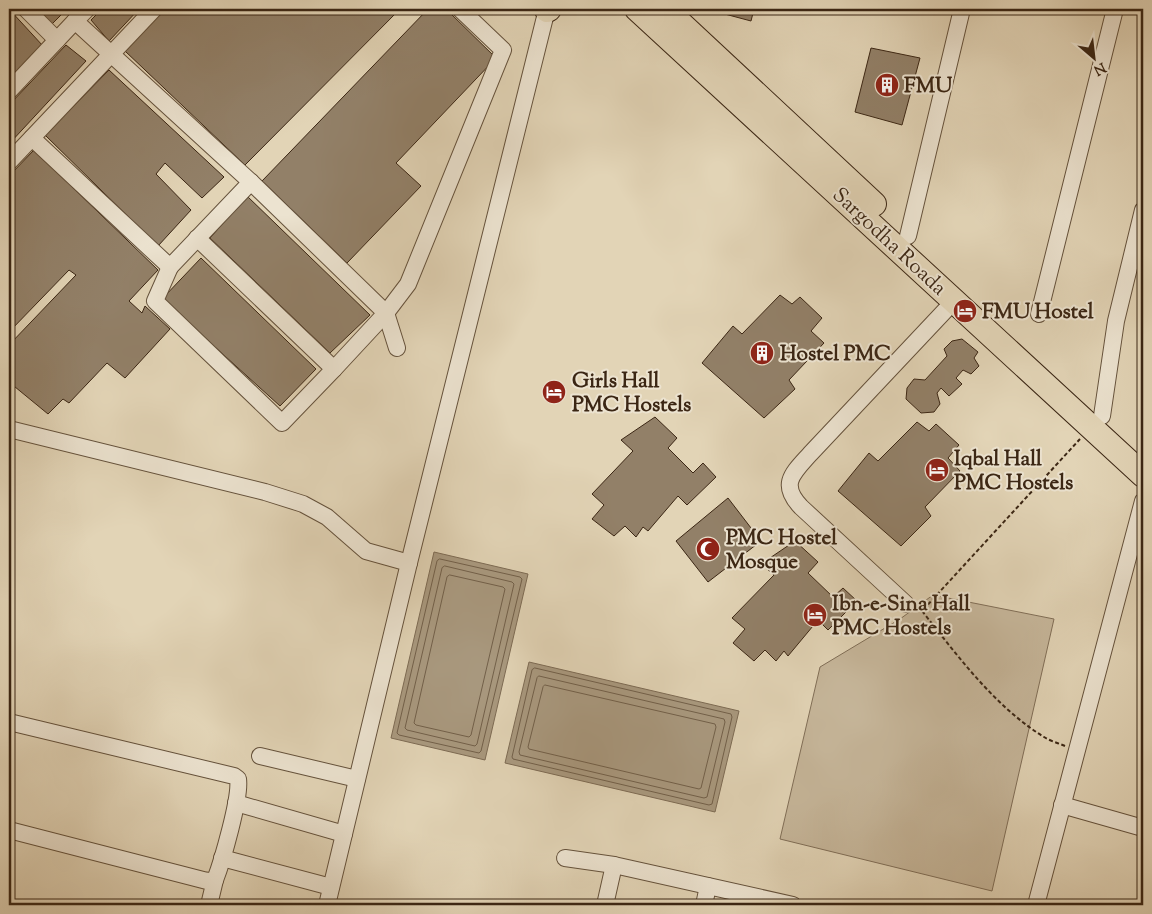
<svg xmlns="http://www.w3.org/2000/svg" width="1152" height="914" viewBox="0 0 1152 914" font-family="'Sorts Mill Goudy',serif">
	<rect width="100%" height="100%" fill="#e2d4b6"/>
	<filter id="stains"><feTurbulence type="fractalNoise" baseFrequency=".004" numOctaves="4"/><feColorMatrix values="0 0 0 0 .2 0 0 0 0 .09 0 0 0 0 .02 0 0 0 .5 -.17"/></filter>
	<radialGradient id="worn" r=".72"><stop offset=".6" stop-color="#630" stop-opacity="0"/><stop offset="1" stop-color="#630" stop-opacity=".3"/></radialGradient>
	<polygon fill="#c6b69a" stroke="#806e57" points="933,595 1054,619 992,891 780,839 820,667 900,619"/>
	<g fill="#a9997f" stroke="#7d6b54">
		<polygon points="434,552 528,574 485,760 391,738"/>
		<polygon points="529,662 739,711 715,812 505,763"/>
	</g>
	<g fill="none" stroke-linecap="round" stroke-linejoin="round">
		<g stroke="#72604a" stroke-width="1">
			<polygon points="440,559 520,577 522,579 481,751 479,753 399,735 397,733 437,561"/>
			<polygon points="445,566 512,582 514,584 477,744 475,746 407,730 405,728 442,568"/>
			<polygon points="450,575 503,587 505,589 471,735 469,737 416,725 414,723 447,577"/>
			<polygon points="535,668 731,714 732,717 712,804 709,805 513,759 512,757 532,670"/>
			<polygon points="539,676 724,719 725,722 707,797 704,798 520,755 519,752 537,678"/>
			<polygon points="545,685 715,724 716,727 701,788 699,789 529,749 528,747 543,687"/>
		</g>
	</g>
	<g fill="#928068" stroke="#3b2614">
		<polygon points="9,9 43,46 13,78 9,74"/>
		<polygon points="36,9 67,9 52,24"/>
		<polygon points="102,9 139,9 109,41 91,20"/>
		<polygon points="165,9 400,9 245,165 125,51"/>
		<polygon points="428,9 446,9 496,58 396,163 421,186 347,263 262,181"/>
		<polygon points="722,9 754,9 751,21 721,13"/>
		<polygon points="66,45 86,61 9,144 9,105"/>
		<polygon points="871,48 920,58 902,125 855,112"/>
		<polygon points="109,70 224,177 202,198 165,163 156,174 191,210 158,246 45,135"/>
		<polygon points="34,150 158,270 129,301 142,313 145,306 170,329 125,378 107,363 69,403 63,399 48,414 9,382 9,345 76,275 69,270 9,332 9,176"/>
		<polygon points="247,196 370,315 330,353 210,238"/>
		<polygon points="201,258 316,369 280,406 162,299"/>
		<polygon points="780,295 792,304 800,297 822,318 811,331 824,343 789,380 795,389 764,418 702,363 733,326 742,334"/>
		<polygon points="962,339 978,352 974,358 979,366 971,374 963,370 956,378 962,384 949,396 941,388 937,393 940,404 934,412 921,413 906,399 907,388 914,379 925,380 947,356 944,349 952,341"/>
		<polygon points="655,417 677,438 668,448 693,473 703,463 716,477 687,505 678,496 648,531 643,527 636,537 625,526 614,536 592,519 604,505 592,494 633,451 621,440"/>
		<polygon points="917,422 929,431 936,424 959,445 948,458 960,471 925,507 931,516 901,546 838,491 869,453 878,461"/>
		<polygon points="728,498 761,541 708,582 676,541"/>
		<polygon points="795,541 818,562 808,573 833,597 843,588 857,601 828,630 818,620 788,656 784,651 776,661 765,650 754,661 733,643 745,629 732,618 774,575 761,564"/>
	</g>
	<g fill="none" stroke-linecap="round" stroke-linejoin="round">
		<g stroke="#65523c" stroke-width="18">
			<g id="minor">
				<polyline points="26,9 57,40"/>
				<polyline points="87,9 75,21 251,182 386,313 334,369"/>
				<polyline points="9,91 75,21"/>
				<polyline points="32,138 170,267 251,182"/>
				<polyline points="9,162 154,9"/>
				<polyline points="908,236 962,9"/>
				<polyline points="170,267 155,301 282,423 334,369 197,238"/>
				<polyline points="1039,314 1115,9"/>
				<polyline points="397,348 386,313 408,284 503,50 460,9"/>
				<polyline points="1102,416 1116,321 1143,210"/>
				<polyline points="9,429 265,492 303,504 327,517 366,551 409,563"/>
				<path d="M906,604l-105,-97c-22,-23 -8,-34 9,-53l145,-154"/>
				<path d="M9,722l225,54 4,3c3,18 -16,83 -23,101l-8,1 -198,-51"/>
				<polyline points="260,756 357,779"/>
				<polyline points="236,803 344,834"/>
				<polyline points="1062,805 1143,828"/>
				<polyline points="222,858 331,887"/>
				<polyline points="565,858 614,865"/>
				<polyline points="209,905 215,880"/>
				<polyline points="327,905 409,563 547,9"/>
				<polyline points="605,905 614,865 793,905"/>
				<polyline points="704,905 708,886"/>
				<polyline points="1036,905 1143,501"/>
			</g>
		</g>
		<g stroke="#3b2614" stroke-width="26">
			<g id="highway">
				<polyline points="637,9 1143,475"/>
				<polyline points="665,9 874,204"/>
				<polyline points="547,10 549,9"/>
			</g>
		</g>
		<path stroke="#3b2614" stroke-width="2" stroke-dasharray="4 2.5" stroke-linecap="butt" d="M1065,746c-7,-3 -15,-5 -21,-9 -50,-31 -86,-81 -122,-126l158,-172"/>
		<use href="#minor" stroke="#ece3d0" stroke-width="16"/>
		<use href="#highway" stroke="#e2d4b6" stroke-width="24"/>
	</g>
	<defs>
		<g id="building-disc" transform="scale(1.25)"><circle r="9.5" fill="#8f2418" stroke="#ece3d0"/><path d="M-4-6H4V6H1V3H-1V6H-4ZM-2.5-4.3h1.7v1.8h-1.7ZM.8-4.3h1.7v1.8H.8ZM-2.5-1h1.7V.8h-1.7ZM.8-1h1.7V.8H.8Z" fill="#fff"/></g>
		<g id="hotel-disc" transform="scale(1.25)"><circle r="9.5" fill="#8f2418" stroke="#ece3d0"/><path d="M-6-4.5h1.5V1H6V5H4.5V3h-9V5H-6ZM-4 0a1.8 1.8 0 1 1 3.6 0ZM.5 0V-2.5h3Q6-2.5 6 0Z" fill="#fff"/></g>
		<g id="mosque-disc" transform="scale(1.25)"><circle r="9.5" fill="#8f2418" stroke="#ece3d0"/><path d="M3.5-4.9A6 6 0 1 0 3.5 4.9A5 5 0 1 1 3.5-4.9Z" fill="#fff"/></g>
	</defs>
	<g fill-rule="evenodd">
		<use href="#building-disc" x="887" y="85"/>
		<use href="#hotel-disc" x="965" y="311"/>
		<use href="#building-disc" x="762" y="353"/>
		<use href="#hotel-disc" x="554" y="392"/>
		<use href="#hotel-disc" x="937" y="470"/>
		<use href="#mosque-disc" x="708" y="549"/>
		<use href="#hotel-disc" x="815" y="615"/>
	</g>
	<g text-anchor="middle" stroke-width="4" stroke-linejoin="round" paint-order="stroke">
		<g font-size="21" font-weight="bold" fill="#3b2614" stroke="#ece3d0" text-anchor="start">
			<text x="904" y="92">FMU</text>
			<text x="982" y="318">FMU Hostel</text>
			<text x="780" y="360">Hostel PMC</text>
			<text x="572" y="387">Girls Hall<tspan x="572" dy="24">PMC Hostels</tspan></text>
			<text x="954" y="465">Iqbal Hall<tspan x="954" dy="24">PMC Hostels</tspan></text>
			<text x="726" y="544">PMC Hostel<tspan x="726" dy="24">Mosque</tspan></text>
			<text x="832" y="610">Ibn-e-Sina Hall<tspan x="832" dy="24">PMC Hostels</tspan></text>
		</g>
		<g font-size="21" fill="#3b2614" stroke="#ece3d0">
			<text transform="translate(890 241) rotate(43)" y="7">Sargodha Roada</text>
		</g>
	</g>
	<rect width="1152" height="914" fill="none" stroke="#e2d4b6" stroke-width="30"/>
	<rect x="10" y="10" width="1132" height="894" fill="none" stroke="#3b2614" stroke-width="2.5"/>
	<rect x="15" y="15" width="1122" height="884" fill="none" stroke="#3b2614"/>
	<g transform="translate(1094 58) rotate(152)" stroke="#ece3d0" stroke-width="4" paint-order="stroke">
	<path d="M0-4L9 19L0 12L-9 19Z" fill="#3b2614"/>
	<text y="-8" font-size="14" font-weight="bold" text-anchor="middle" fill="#3b2614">N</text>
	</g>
	<rect width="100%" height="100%" filter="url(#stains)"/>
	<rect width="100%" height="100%" fill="url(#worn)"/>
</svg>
